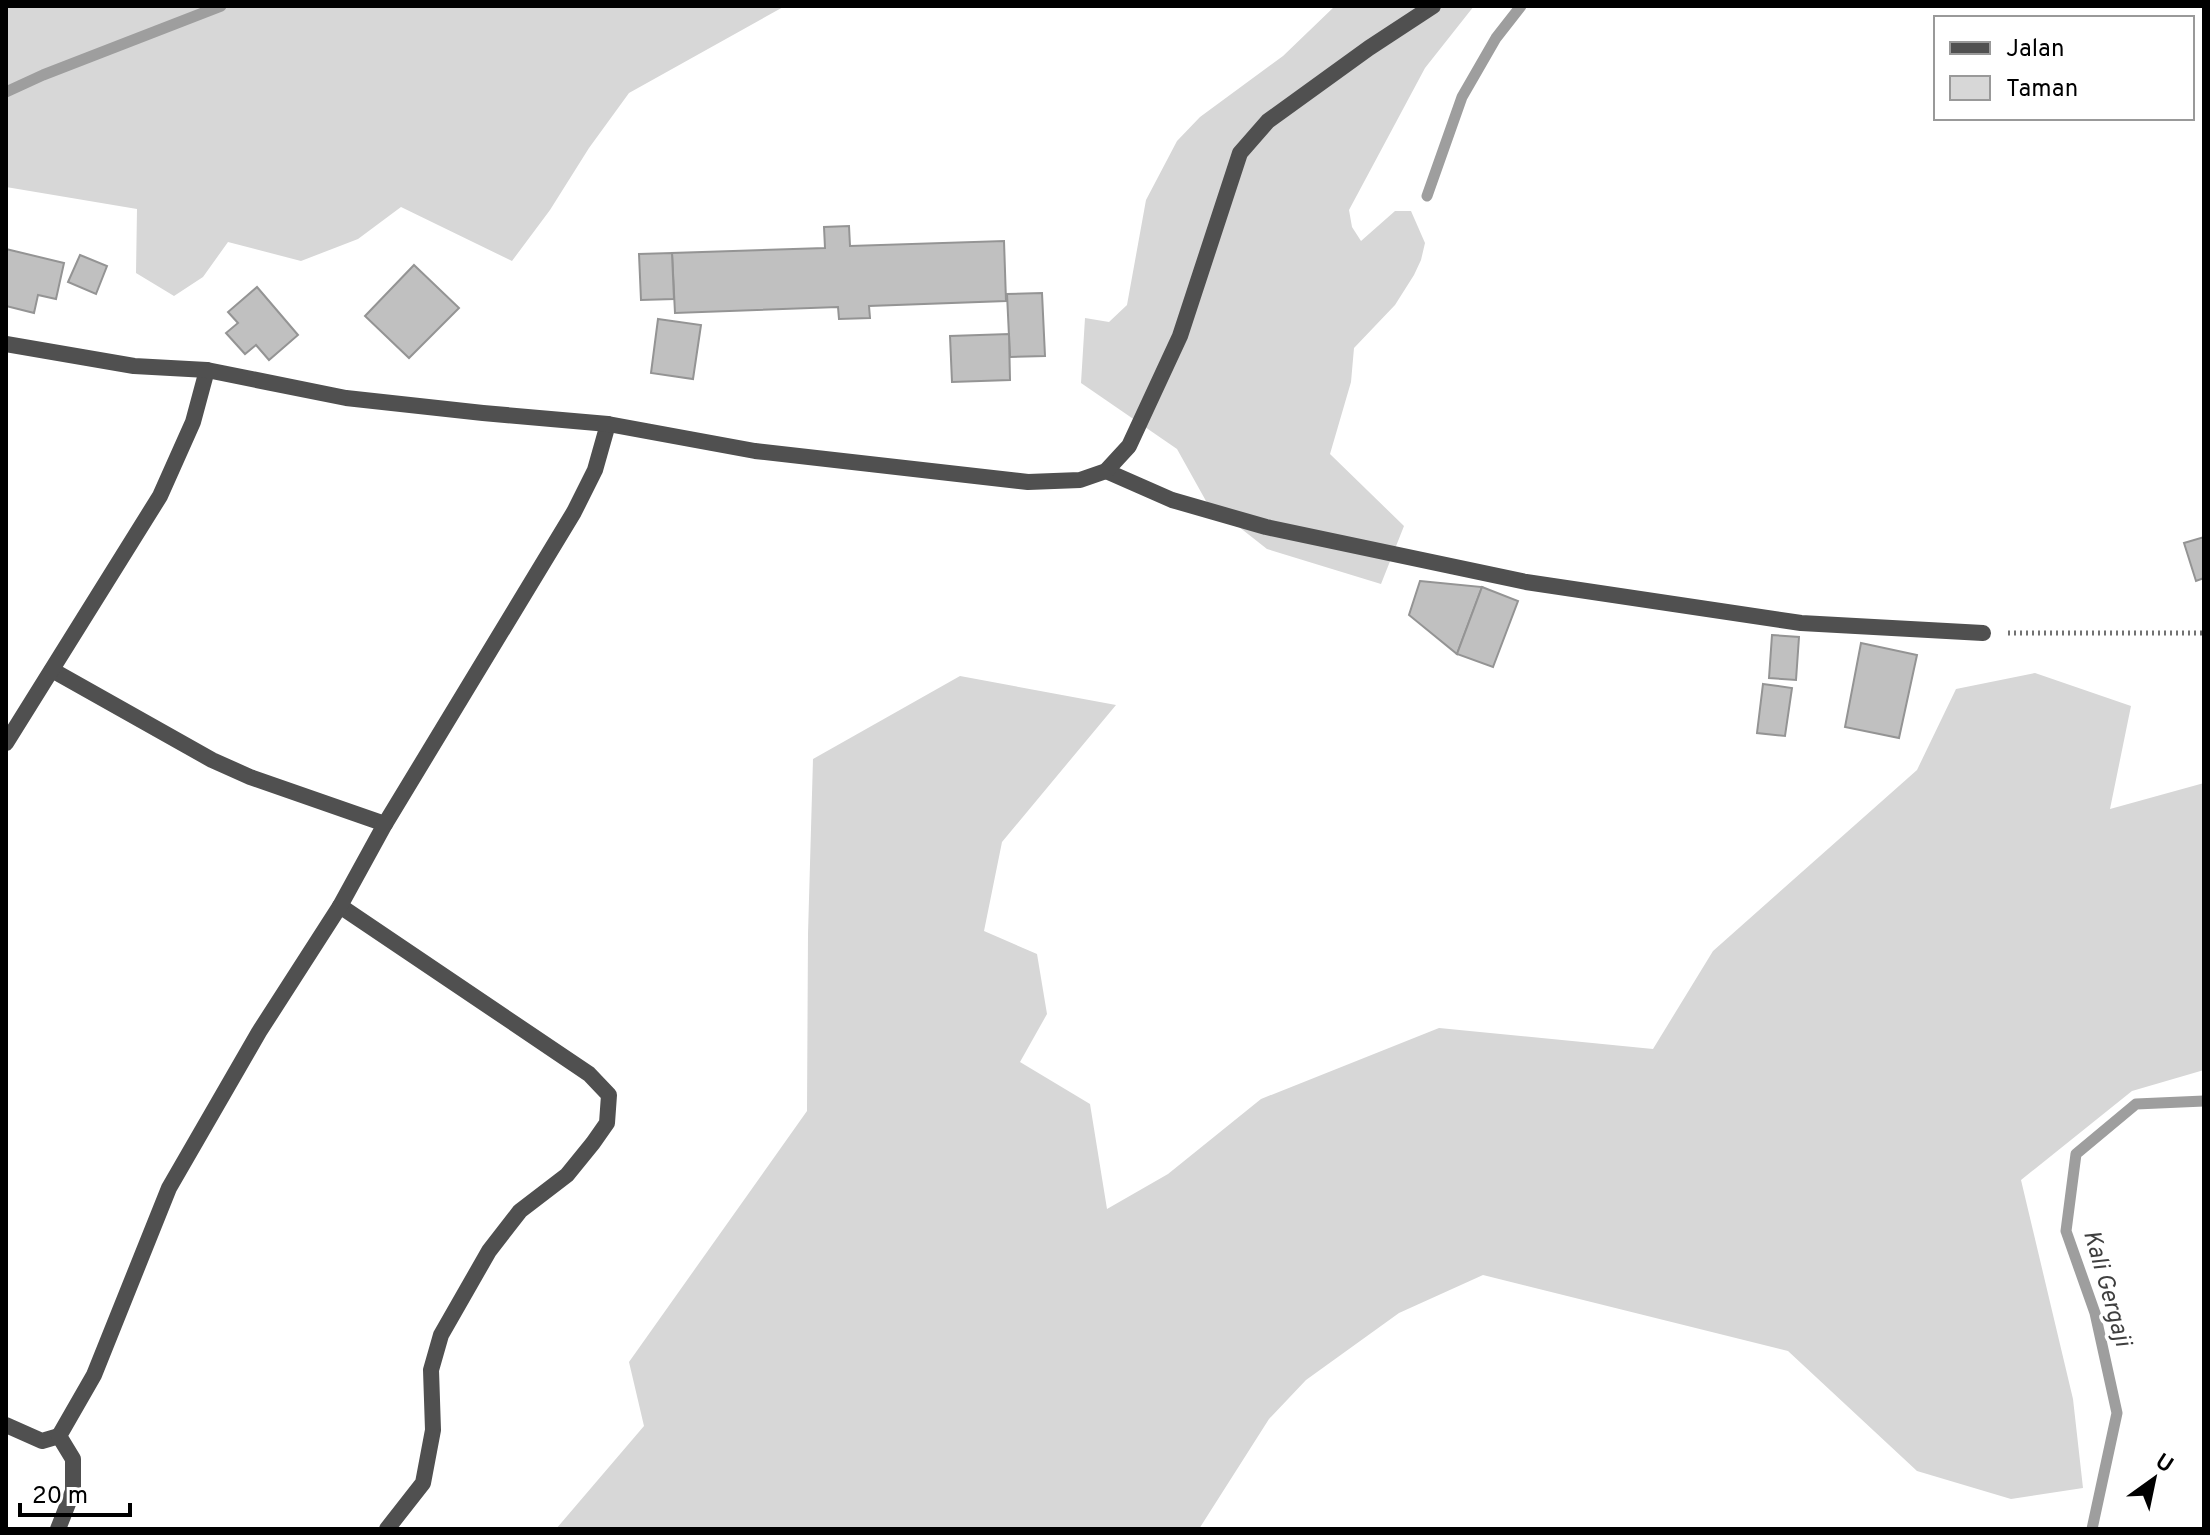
<svg xmlns="http://www.w3.org/2000/svg" width="2210" height="1535" viewBox="0 0 2210 1535" font-family="Overpass,sans-serif">
	<rect width="100%" height="100%" fill="#fff"/>
	<g fill="#d7d7d7">
		<polygon points="6,6 785,6 629,93 589,148 550,210 512,261 401,207 358,239 301,261 228,242 203,277 174,296 136,273 137,209 6,187"/>
		<polygon points="1335,6 1474,6 1425,68 1349,210 1352,227 1361,241 1395,211 1411,211 1425,243 1421,260 1414,275 1395,305 1354,348 1351,382 1330,454 1404,526 1381,584 1267,549 1206,501 1177,449 1081,383 1085,318 1109,322 1127,305 1146,200 1177,141 1200,117 1283,56"/>
		<polygon points="2035,673 2131,706 2110,809 2204,783 2204,1070 2132,1091 2021,1180 2073,1399 2083,1488 2011,1499 1917,1471 1788,1351 1483,1275 1399,1313 1306,1380 1269,1419 1199,1529 556,1529 644,1426 629,1362 807,1111 808,934 813,759 960,676 1116,705 1002,842 984,931 1037,954 1047,1014 1020,1062 1090,1104 1107,1209 1168,1174 1261,1099 1439,1028 1653,1049 1713,951 1917,770 1956,689"/>
	</g>
	<g fill="none" stroke-linecap="round" stroke-linejoin="round">
		<g stroke="#9e9e9e" stroke-width="11">
			<polyline points="6,92 43,75 221,6"/>
			<polyline points="1427,196 1462,97 1496,38 1521,6"/>
			<polyline points="2092,1529 2117,1413 2095,1313 2066,1231 2076,1154 2136,1104 2204,1101"/>
		</g>
	</g>
	<g fill="#c0c0c0" stroke="#949494" stroke-width="2">
		<polygon points="849,226 850,246 1004,241 1006,301 869,306 870,318 839,319 838,307 675,313 672,253 825,248 824,227"/>
		<polygon points="6,249 64,263 56,299 38,295 34,313 6,306"/>
		<polygon points="672,253 674,299 641,300 639,254"/>
		<polygon points="80,255 107,266 96,294 68,282"/>
		<polygon points="414,265 459,308 409,358 365,316"/>
		<polygon points="257,287 298,335 269,360 256,345 245,354 226,333 238,323 228,312"/>
		<polygon points="1042,293 1045,356 1010,357 1007,294"/>
		<polygon points="658,319 701,325 693,379 651,373"/>
		<polygon points="1009,334 1010,380 952,382 950,336"/>
		<polygon points="2204,537 2204,578 2196,581 2184,543"/>
		<polygon points="1420,581 1482,587 1457,654 1409,615"/>
		<polygon points="1482,587 1518,601 1493,667 1457,654"/>
		<polygon points="1772,635 1799,637 1796,680 1769,678"/>
		<polygon points="1861,643 1917,655 1899,738 1845,727"/>
		<polygon points="1763,684 1792,688 1785,736 1757,733"/>
	</g>
	<g fill="none" stroke-linecap="round" stroke-linejoin="round">
		<polyline stroke="#727272" stroke-width="5" stroke-dasharray="2 4" stroke-linecap="butt" points="2008,633 2204,633"/>
		<g stroke="#505050" stroke-width="16">
			<polyline points="1106,471 1172,500 1266,527 1526,582 1801,623 1983,633"/>
			<polyline points="52,670 212,760 250,777 385,824"/>
			<polyline points="6,743 160,496 193,422 207,370"/>
			<polyline points="340,906 589,1074 609,1095 607,1123 593,1143 567,1175 520,1211 489,1251 441,1335 431,1370 433,1430 423,1483 387,1529"/>
			<polyline points="6,1425 42,1441 59,1436"/>
			<polyline points="58,1529 73,1491 73,1459 59,1436 94,1375 169,1188 259,1032 340,906 385,824 574,512 595,470 608,424"/>
		</g>
		<polyline stroke="#505050" stroke-width="16" points="6,344 134,366 207,370 346,398 483,413 608,424 755,451 1028,482 1080,480 1106,471 1129,446 1180,336 1240,153 1268,121 1369,48 1433,6"/>
	</g>
	<g text-anchor="middle" stroke-width="7" stroke-linejoin="round" paint-order="stroke">
		<g font-size="24" font-style="italic" fill="#3f3f3f" stroke="#fff">
			<text transform="translate(2108 1288) rotate(74)" y="8">Kali Gergaji</text>
		</g>
	</g>
	<rect width="2210" height="1535" fill="none" stroke="#000000" stroke-width="16"/>
	<rect x="1934" y="16" width="260" height="104" fill="#ffffff" stroke="#999999" stroke-width="2"/>
	<rect x="1950" y="42" width="40" height="12" fill="#505050" stroke="#999999" stroke-width="2"/>
	<text x="2006" y="56" font-size="24" fill="#000000">Jalan</text>
	<rect x="1950" y="76" width="40" height="24" fill="#d7d7d7" stroke="#999999" stroke-width="2"/>
	<text x="2006" y="96" font-size="24" fill="#000000">Taman</text>
	<g transform="translate(2154 1479) rotate(33)" stroke="#ffffff" stroke-width="6" paint-order="stroke">
	<path d="M0-6L14 30L0 20L-14 30Z" fill="#000000"/>
	<text y="-12" font-size="22" font-weight="bold" text-anchor="middle" fill="#000000">U</text>
	</g>
	<path d="M20 1503v12h110v-12" fill="none" stroke="#000000" stroke-width="4"/>
	<text x="32" y="1503" font-size="24" fill="#000000" stroke="#ffffff" stroke-width="6" paint-order="stroke">20 m</text>
</svg>
